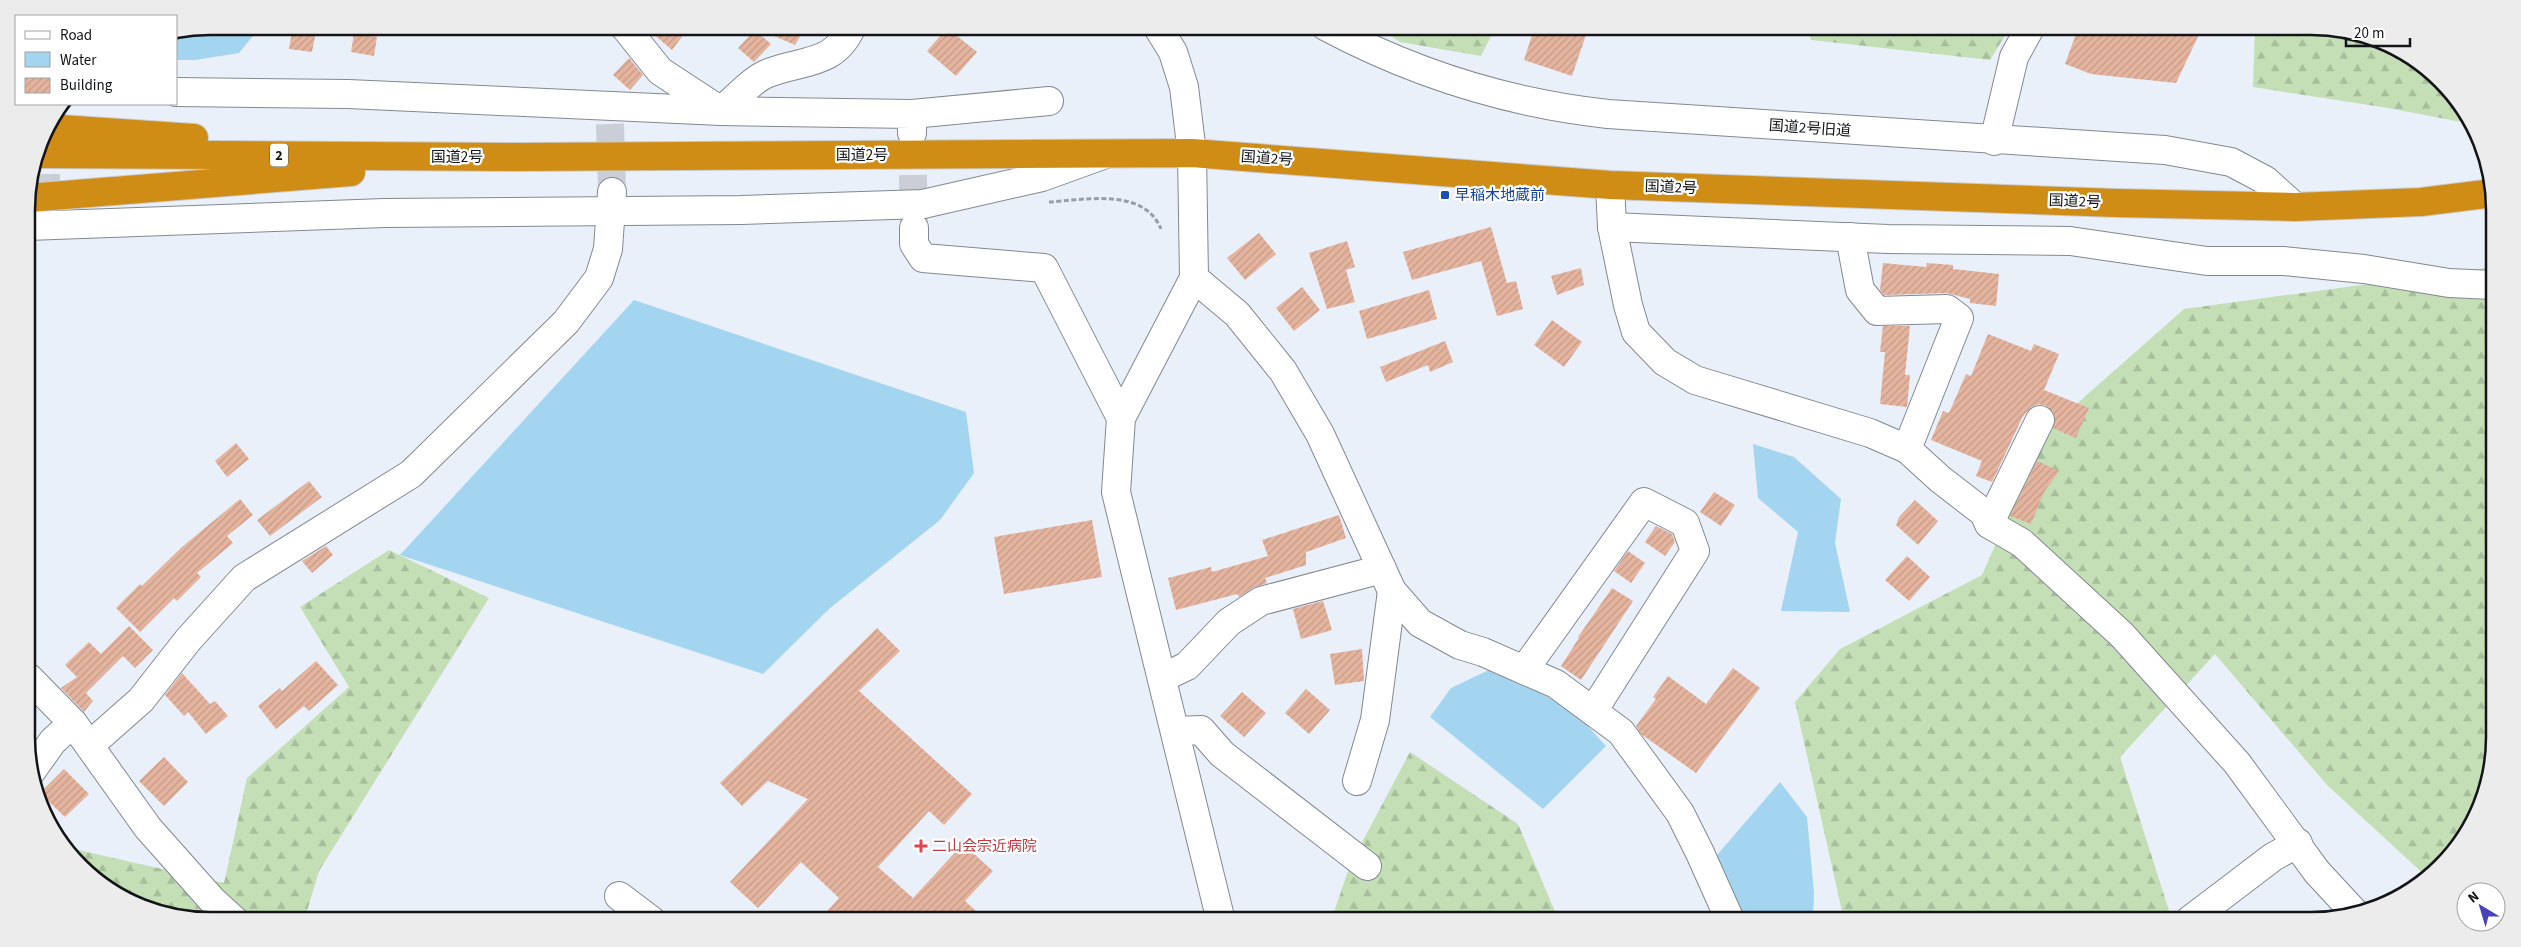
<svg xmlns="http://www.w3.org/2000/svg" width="2521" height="947" viewBox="0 0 2521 947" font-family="'Source Sans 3','Noto Sans JP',sans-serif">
	<defs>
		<pattern id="forest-firs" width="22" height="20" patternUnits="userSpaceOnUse" patternTransform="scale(1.25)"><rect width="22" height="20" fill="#c4dfb6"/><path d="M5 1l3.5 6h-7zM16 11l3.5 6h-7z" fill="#a7be9c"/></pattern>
		<pattern id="building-hatch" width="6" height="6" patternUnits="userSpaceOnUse" patternTransform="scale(1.25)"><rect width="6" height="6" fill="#e5b49f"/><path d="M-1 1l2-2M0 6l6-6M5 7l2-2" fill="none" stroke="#c39a88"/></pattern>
	</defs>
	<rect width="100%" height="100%" fill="#eaf0f9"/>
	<g fill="url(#forest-firs)">
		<polygon points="1376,26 1496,26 1481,56 1400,42"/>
		<polygon points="1807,26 2011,26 1990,60 1811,40"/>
		<path d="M2255,26c75,0 140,3 194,63 9,10 16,24 23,35l-84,-16 -135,-21z"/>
		<polygon points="2493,267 2495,737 2485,796 2464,839 2428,878 2327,785 2215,654 2120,757 2172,920 1844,920 1795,702 1840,649 1982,575 2046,431 2184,309"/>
		<path d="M389,550l100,48 -170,273 -15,50c-77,0 -151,8 -213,-47 -10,-8 -19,-16 -26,-27l159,36 23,-105 102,-91 -49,-80z"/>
		<polygon points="1410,752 1518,824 1559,921 1331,921 1350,865"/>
	</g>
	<g fill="#a3d5f0">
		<polygon points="210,26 261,26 239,53 195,60 176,60 176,33"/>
		<polygon points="634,300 966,412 974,473 940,520 829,609 763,674 400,555"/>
		<polygon points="1753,444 1794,457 1841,499 1835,543 1850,612 1781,611 1798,532 1758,498"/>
		<polygon points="1491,669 1572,709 1606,746 1543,809 1430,717 1451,688"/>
		<polygon points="1780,782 1807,817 1814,893 1813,920 1745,920 1717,855"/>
	</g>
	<g fill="url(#building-hatch)">
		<polygon points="293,26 317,26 312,52 289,49"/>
		<polygon points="644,26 690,26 672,50"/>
		<polygon points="751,26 806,26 795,45"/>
		<polygon points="1535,26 1589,26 1572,76 1524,60"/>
		<polygon points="2079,26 2203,26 2176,83 2091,74 2065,64"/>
		<polygon points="947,28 977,52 956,76 927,51"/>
		<polygon points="755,30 771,44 754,62 738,48"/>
		<polygon points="354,33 377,37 374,56 351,52"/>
		<polygon points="629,58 643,75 630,90 613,75"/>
		<polygon points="1491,227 1507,283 1516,281 1523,309 1497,316 1481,261 1412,280 1403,252"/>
		<polygon points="1259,233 1276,254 1245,280 1227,258"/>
		<polygon points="1347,241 1355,267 1346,270 1355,302 1327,309 1309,253"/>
		<polygon points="1883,263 1926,267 1927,263 1953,265 1953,269 1999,274 1996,306 1970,303 1970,299 1947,293 1884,295 1880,290"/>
		<polygon points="1581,268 1584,285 1557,295 1551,276"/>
		<polygon points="1302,287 1320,310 1294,331 1276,308"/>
		<polygon points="1429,290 1437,319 1367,339 1359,311"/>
		<polygon points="1552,320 1582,342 1564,367 1534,345"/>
		<polygon points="1883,326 1910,326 1905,375 1910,375 1907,407 1880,404 1885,352 1880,352"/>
		<polygon points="1988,334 2031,351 2034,344 2059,354 2044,390 2089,408 2076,438 2053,428 2055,418 2053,412 2047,406 2039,404 2031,407 2023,416 1992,482 1976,476 1982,461 1931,440 1943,411 1949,413 1966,374 1971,376"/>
		<polygon points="1445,341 1453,362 1430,372 1428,365 1386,382 1380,367"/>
		<polygon points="236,443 249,459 227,477 215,461"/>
		<polygon points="2037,461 2059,471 2044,492 2031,524 2010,516"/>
		<polygon points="309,481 322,497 270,536 257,520"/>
		<polygon points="1714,492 1735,505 1721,526 1700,512"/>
		<polygon points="240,499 253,515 227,536 233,543 197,573 201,577 177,601 174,598 140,632 116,608 140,584 142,586 182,547"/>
		<polygon points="1915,500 1938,521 1918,545 1896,525 1899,517"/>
		<polygon points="1339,515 1346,538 1306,552 1306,565 1265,578 1267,583 1253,588 1239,597 1237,594 1176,610 1168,578 1211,567 1212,572 1268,556 1262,540"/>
		<polygon points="1092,520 1102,577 1004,594 994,537"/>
		<polygon points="1656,526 1672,534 1675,542 1665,556 1645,542"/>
		<polygon points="326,546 333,555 312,573 302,561"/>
		<polygon points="1628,551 1645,563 1631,583 1614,571"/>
		<polygon points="1907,556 1930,577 1909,601 1885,580"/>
		<polygon points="1612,588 1633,601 1581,680 1561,666 1579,638 1578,637"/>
		<polygon points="1323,601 1332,630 1301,639 1293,609"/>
		<polygon points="129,626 153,650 135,668 123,656 86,693 93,701 84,712 61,688 77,677 65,665 89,642 101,654"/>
		<polygon points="877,628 900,651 859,691 972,794 944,825 929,811 878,867 913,898 963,844 993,871 965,901 987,921 818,921 839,898 801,862 758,908 730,882 808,799 768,781 742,806 720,783"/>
		<polygon points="1362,649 1364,681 1335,685 1330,654"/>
		<polygon points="316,661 338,685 309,711 304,706 276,729 258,706 280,688 282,691"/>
		<polygon points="1733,668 1760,688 1696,773 1641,734 1636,726 1656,699 1653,697 1668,676 1706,704"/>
		<polygon points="182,673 210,704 215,701 228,716 206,734 188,712 184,716 165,695"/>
		<polygon points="1306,689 1330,710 1309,734 1285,713"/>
		<polygon points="1242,692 1266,713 1244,737 1220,716"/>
		<polygon points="164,757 188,782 164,806 139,781"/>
		<polygon points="64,769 89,794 65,817 40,793"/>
	</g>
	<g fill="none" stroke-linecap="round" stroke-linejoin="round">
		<g stroke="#cacfd7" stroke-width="28" stroke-dasharray="28 14" stroke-linecap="butt">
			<polyline points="610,124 612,192"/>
			<polyline points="46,132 46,213"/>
			<polyline points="912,133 914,228"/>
		</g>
		<g stroke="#838890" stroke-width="30">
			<g id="minor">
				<path d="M624,26l36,45 61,40c12,-10 31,-31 45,-37 36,-15 68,-7 86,-48"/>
				<polyline points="1157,26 1173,52 1184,87 1192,153 1194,278 1121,418 1116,492 1221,921"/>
				<path d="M1325,26c88,47 183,77 283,88l557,36 66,12 34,18 30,27"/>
				<polyline points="176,92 348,94 721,111 912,114 912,133"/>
				<polyline points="912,114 1049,101"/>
				<polyline points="1994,141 2014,57 2031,26"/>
				<polyline points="1610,185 1612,227 1628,305 1636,332 1665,362 1695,380 1870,433 1907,449 1940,479 1984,513 1989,524 2022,543 2122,635 2237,763 2317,872 2355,913"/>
				<polyline points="27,226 385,213 741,210 923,204 1042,177 1103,155"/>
				<polyline points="1612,227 1888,239 2070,241 2207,261 2284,261 2364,269 2449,283 2493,285"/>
				<polyline points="914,228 914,244 923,258 1044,268 1121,418"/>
				<polyline points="1850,237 1860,290 1877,311 1947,309 1959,318 1907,449"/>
				<polyline points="1194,278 1237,314 1283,371 1320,434 1392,591 1420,623 1460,645 1483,652 1556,684 1621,732 1680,813 1700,853 1730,920"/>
				<polyline points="1989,524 2040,420"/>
				<polyline points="1524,670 1644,502 1685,523 1695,551 1593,711"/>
				<polyline points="29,678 73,723 148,828 212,900 235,921"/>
				<polyline points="1162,678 1187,666 1229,622 1261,601 1382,569"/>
				<polyline points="1175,731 1201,730 1222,754 1367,866"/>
				<polyline points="90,745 141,700 188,640 244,578 411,474 566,322 599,278 608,249 612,192"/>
				<polyline points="30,773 53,741 73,723"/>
				<polyline points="1357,781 1375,720 1392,591"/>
				<polyline points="619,896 652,921"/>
				<polyline points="2190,920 2273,857 2298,843"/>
			</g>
		</g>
		<g stroke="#cbcbcc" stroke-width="30">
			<g id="highway">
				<polyline points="46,128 194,138"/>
				<polyline points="39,154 519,157 1192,153 1610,185 2116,203 2295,207 2421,202 2493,193"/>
				<polyline points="27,198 351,172"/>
			</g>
		</g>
		<path stroke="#999ea4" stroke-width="3" stroke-dasharray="5 2.5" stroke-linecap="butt" d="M1049,202c35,-2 95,-15 112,27"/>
		<use href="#minor" stroke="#fff" stroke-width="28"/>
		<use href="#highway" stroke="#d08d16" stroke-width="28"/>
	</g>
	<rect fill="#1a4fb4" stroke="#fff" stroke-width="2" x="1440" y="190" width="10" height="10" rx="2.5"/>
	<path fill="#e0444e" stroke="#fff" stroke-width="2" d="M918.5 838.5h5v5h5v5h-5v5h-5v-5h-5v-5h5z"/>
	<g text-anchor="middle" stroke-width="4.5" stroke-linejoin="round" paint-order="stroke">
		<rect fill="#fff" stroke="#595a5d" stroke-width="1" x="270" y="143.5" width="18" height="23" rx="4"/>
		<g font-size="14" font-weight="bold" fill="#121417">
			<text x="279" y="160">2</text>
		</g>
		<g font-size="15" fill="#121417" stroke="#fff">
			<text transform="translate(1810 128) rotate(4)" y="5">国道2号旧道</text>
			<text x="862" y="160">国道2号</text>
			<text x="457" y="162">国道2号</text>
			<text transform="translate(1267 158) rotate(4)" y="5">国道2号</text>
			<text transform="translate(1671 187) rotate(2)" y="5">国道2号</text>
			<text transform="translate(2075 201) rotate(2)" y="5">国道2号</text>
		</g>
		<g font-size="15" fill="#164399" stroke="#fff" text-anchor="start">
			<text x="1455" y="200">早稲木地蔵前</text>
		</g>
		<g font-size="15" fill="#be3a42" stroke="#fff" text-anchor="start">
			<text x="932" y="851">二山会宗近病院</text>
		</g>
	</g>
	<path d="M0 0H2521V947H0ZM210 35H2311A175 175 0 0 1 2486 210V737A175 175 0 0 1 2311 912H210A175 175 0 0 1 35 737V210A175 175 0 0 1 210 35Z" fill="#ececec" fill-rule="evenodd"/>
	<path fill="none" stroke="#121417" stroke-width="2.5" d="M210 35H2311A175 175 0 0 1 2486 210V737A175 175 0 0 1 2311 912H210A175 175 0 0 1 35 737V210A175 175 0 0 1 210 35Z"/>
	<rect x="15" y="15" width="162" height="90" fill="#ffffff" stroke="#a0a1a2"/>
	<rect x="25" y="31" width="25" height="8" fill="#ffffff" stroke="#a0a1a2"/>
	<text x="60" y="40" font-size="15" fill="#121417">Road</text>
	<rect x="25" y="52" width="25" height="15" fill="#a3d5f0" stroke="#a0a1a2"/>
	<text x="60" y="65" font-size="15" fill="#121417">Water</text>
	<rect x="25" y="78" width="25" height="15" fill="url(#building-hatch)" stroke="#a0a1a2"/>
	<text x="60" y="90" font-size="15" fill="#121417">Building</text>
	<g transform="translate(2481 907) rotate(322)"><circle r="24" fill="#ffffff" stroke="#a0a1a2"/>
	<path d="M0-4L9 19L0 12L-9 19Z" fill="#4843b9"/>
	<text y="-8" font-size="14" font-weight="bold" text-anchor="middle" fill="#121417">N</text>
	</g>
	<path d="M2346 38v8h64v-8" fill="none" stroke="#121417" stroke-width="2.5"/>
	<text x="2354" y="38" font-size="15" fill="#121417" stroke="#ffffff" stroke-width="4" paint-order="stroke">20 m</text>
</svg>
